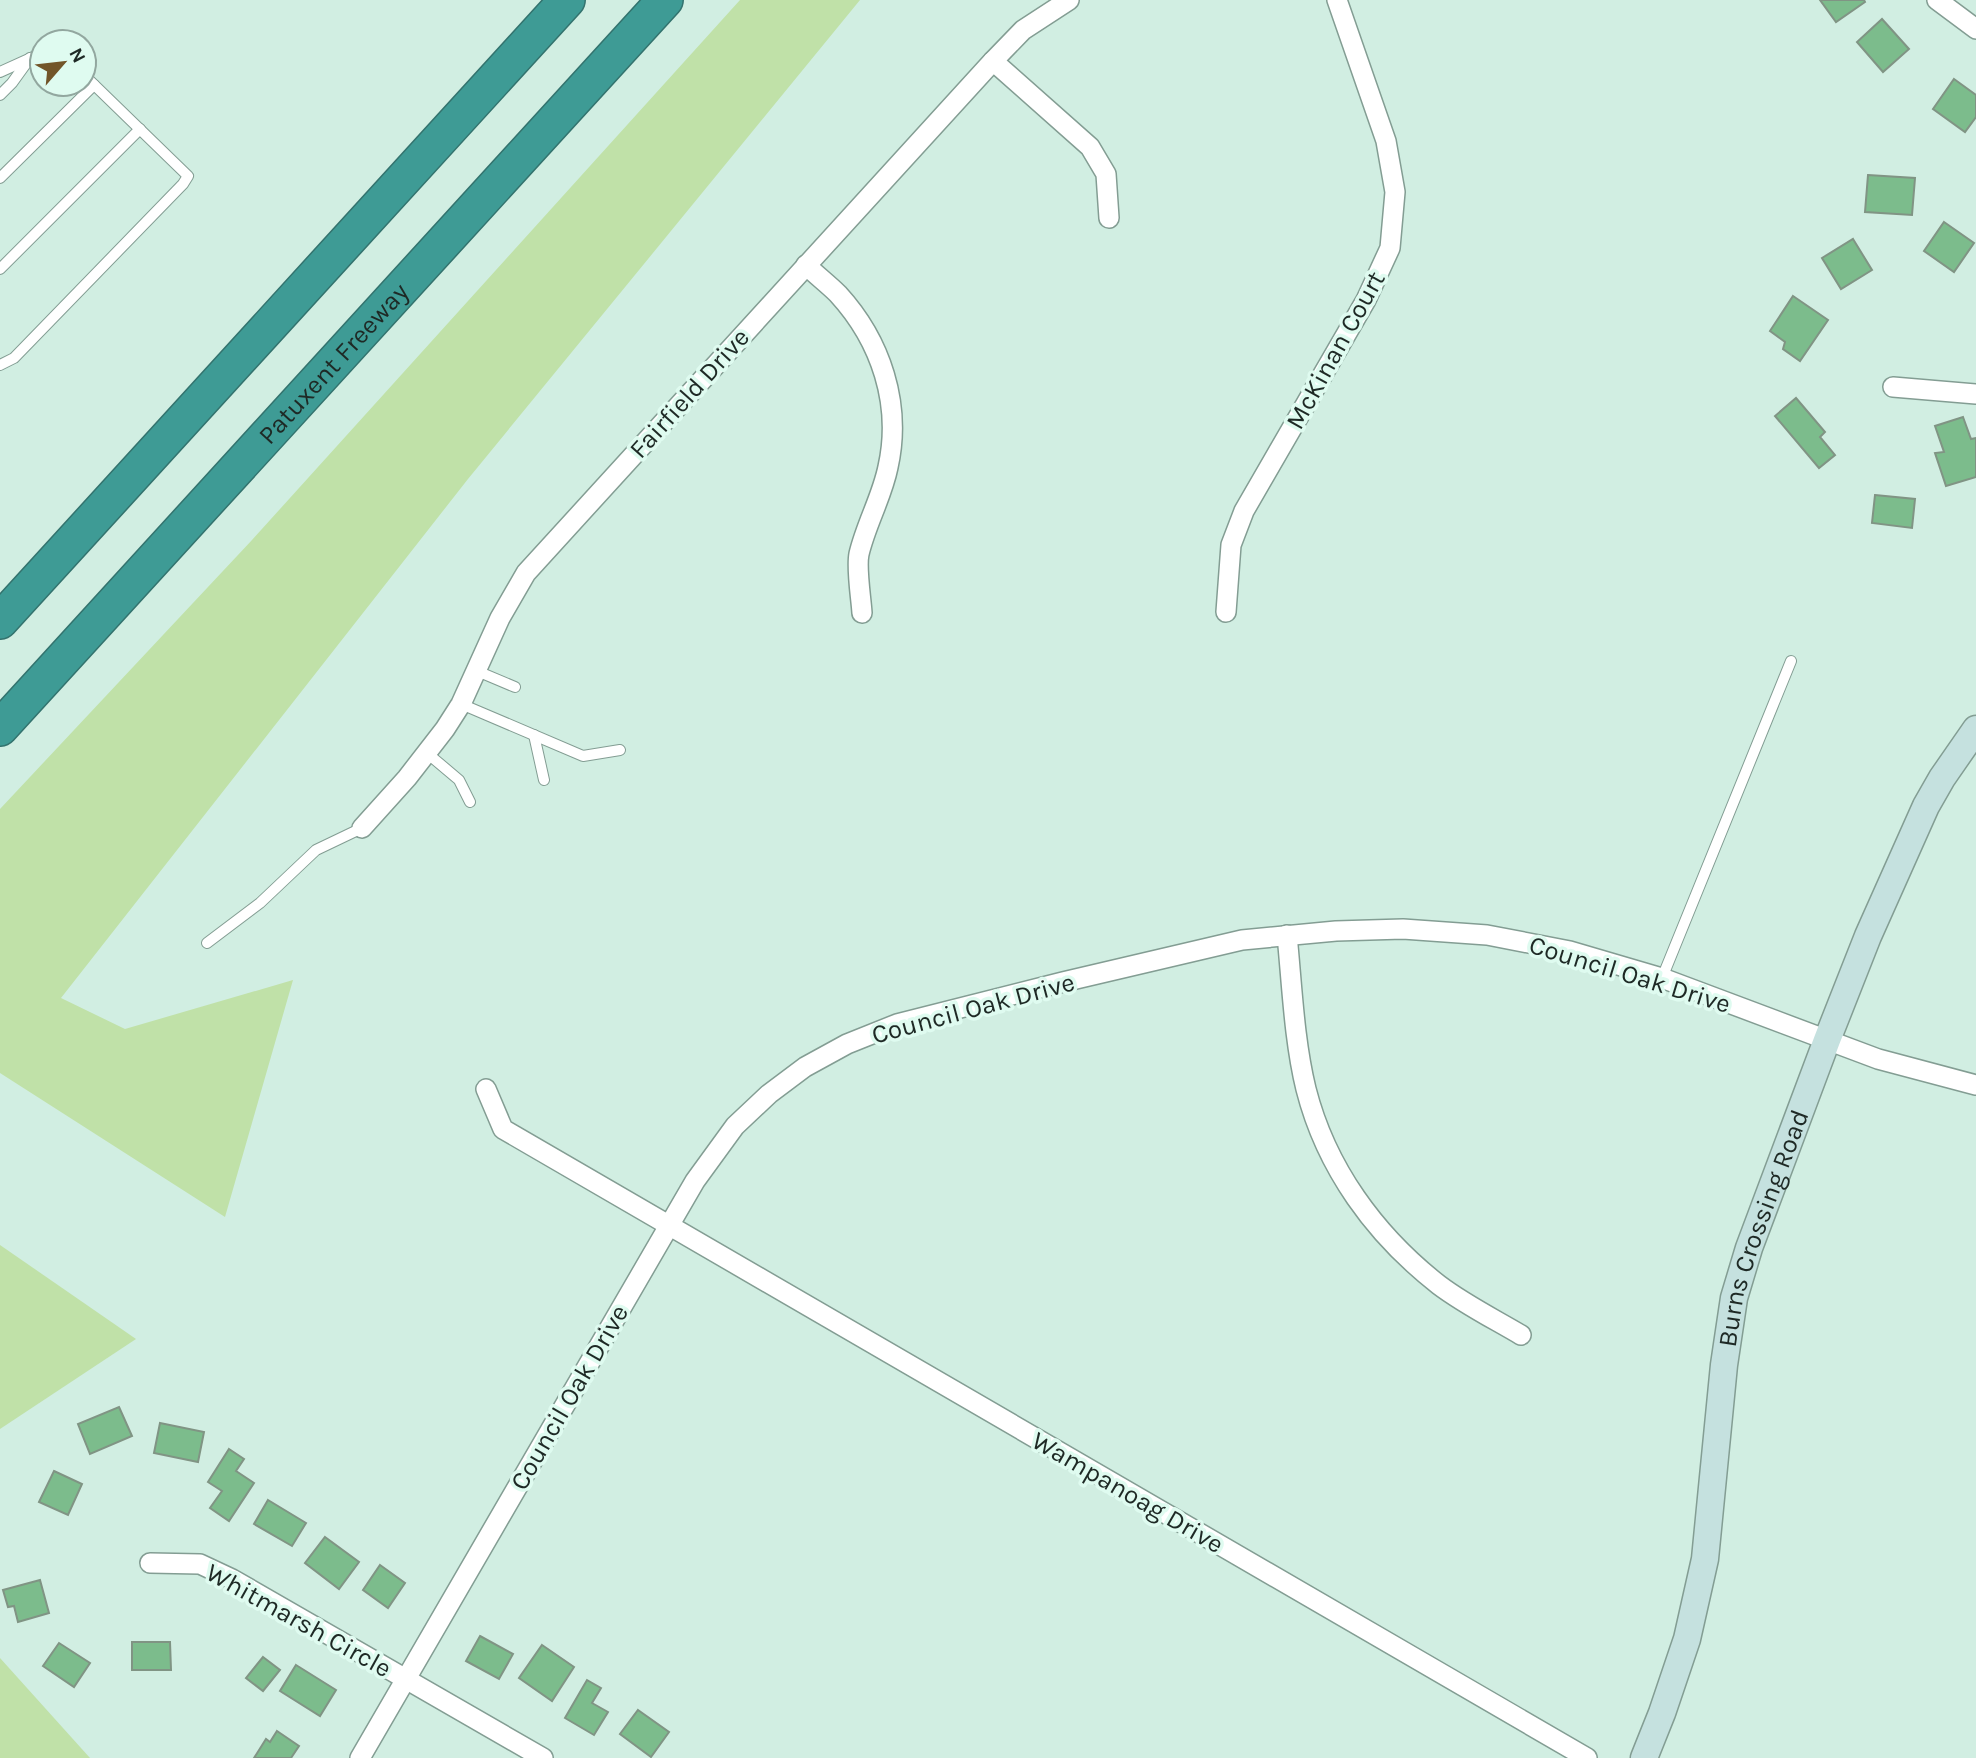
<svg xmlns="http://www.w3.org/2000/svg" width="1976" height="1758" viewBox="0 0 1976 1758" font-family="Karla,sans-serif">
	<rect width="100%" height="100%" fill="#d1eee2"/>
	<g fill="#c0e1a8">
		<polygon points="740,0 860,0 468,479 61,998 125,1029 293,980 225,1217 0,1073 0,809 252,540"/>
		<polygon points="0,1245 136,1339 0,1429"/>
		<polygon points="0,1658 90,1758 0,1758"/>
	</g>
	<g fill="#7cbc8c" stroke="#809484" stroke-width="2">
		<polygon points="1820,0 1864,0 1865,2 1836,22"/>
		<polygon points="1882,19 1909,49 1883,72 1857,42"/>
		<polygon points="1954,79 1976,95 1976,117 1965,132 1933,109"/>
		<polygon points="1868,175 1915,178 1912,215 1865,212"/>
		<polygon points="1944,222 1974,243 1954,272 1924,251"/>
		<polygon points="1853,239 1872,270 1841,289 1822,258"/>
		<polygon points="1793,296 1828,320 1800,361 1783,349 1785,342 1770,331"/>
		<polygon points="1796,398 1825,432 1820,437 1835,455 1819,468 1775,416"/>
		<polygon points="1963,417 1971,439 1976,438 1976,477 1946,486 1935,453 1944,452 1935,426"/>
		<polygon points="1875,495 1915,499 1912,528 1872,523"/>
		<polygon points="119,1407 132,1436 90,1454 78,1424"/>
		<polygon points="160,1423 204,1432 198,1462 154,1453"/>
		<polygon points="229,1449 244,1459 236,1471 254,1483 229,1521 210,1508 222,1491 208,1482"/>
		<polygon points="54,1471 82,1484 68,1515 39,1502"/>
		<polygon points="268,1500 306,1523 292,1546 254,1524"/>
		<polygon points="325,1537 359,1562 339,1589 305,1563"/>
		<polygon points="380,1565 405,1583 388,1608 363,1590"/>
		<polygon points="40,1580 49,1613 18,1622 14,1606 8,1607 3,1590"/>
		<polygon points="480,1636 513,1654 499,1679 466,1661"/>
		<polygon points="132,1642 170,1642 171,1670 132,1670"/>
		<polygon points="59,1643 90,1663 74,1687 43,1666"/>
		<polygon points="542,1645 574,1667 552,1701 519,1678"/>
		<polygon points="263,1657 280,1670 263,1691 246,1678"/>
		<polygon points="296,1665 336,1690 320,1716 280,1691"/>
		<polygon points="587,1680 601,1688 592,1703 608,1712 594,1735 565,1718"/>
		<polygon points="638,1710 669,1732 651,1757 620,1734"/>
		<polygon points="277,1731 299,1746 291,1758 254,1758 266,1739 270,1742"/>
	</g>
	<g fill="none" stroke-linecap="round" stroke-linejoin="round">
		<g stroke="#839d93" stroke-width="12">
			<g id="lane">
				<polyline points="0,72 42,53"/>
				<polyline points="0,95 12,83 30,58"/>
				<polyline points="0,178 94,85"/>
				<polyline points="0,269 140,129"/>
				<polyline points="0,365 14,358 183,184 188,176 84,75"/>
				<polyline points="477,671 515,687"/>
				<polyline points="461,704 583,756 620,750"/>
				<polyline points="534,735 544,780"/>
				<polyline points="427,753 459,780 470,802"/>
				<polyline points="207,943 260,903 316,850 362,828"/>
				<polyline points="1662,978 1791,661"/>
			</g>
		</g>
		<g stroke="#839d93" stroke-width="22">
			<g id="street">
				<polyline points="1937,0 1976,29"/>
				<polyline points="993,61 1090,147 1106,174 1109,218"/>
				<path d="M806,265c10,10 22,19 32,29 43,47 64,110 50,173 -6,30 -22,57 -29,87 -3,14 2,43 3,59"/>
				<polyline points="1893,387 1976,394"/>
				<polyline points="1226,612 1231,545 1244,511 1366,300 1390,248 1395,192 1386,141 1337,0"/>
				<polyline points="362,828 407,778 445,729 461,704 500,618 526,573 993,61 1023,30 1069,0"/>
				<path d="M1287,935c5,50 7,105 19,154 20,79 69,146 133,196 25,19 55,34 82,50"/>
				<polyline points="486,1089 503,1129 1587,1758"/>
				<polyline points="150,1563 200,1564 232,1579 543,1758"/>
				<polyline points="360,1758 695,1181 735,1126 769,1094 805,1067 847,1044 897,1024 1063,982 1242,940 1336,931 1403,929 1487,935 1570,951 1662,978 1878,1059 1976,1085"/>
			</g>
		</g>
		<g stroke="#839d93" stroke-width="29">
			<g id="secondary">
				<path id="s1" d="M1644,1758l18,-45 25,-74 18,-80 19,-194 10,-67 15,-50 78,-208 41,-104 58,-130 16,-28 34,-49"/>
			</g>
		</g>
		<g stroke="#33736e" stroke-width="38">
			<g id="highway">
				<polyline points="0,621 567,0"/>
				<path id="s2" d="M0,728l665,-728"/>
			</g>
		</g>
		<use href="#lane" stroke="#fff" stroke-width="10"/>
		<use href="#street" stroke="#fff" stroke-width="19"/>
		<use href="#secondary" stroke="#c5e1df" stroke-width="26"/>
		<use href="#highway" stroke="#3e9b95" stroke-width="35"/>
	</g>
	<g text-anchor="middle" stroke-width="7" stroke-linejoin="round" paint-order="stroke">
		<g font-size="26" fill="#1e2925" stroke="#dffbf0">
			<text transform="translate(1335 350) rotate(-61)" y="9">McKinan Court</text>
			<text dy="9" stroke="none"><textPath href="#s2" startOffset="494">Patuxent Freeway</textPath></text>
			<text transform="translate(689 393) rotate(-48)" y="9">Fairfield Drive</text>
			<text transform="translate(1630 974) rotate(17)" y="9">Council Oak Drive</text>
			<text transform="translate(973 1008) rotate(-15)" y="9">Council Oak Drive</text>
			<text dy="9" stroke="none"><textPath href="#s1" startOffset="546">Burns Crossing Road</textPath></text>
			<text transform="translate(569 1397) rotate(-60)" y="9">Council Oak Drive</text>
			<text transform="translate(1128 1492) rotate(30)" y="9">Wampanoag Drive</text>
			<text transform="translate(299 1620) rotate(29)" y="9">Whitmarsh Circle</text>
		</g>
	</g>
	<g transform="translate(63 63) rotate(62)"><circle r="33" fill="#dffbf0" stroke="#92a79f" stroke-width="2"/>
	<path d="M0-5L12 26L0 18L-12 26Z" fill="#725529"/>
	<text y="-10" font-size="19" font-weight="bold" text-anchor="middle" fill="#1e2925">N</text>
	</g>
</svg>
